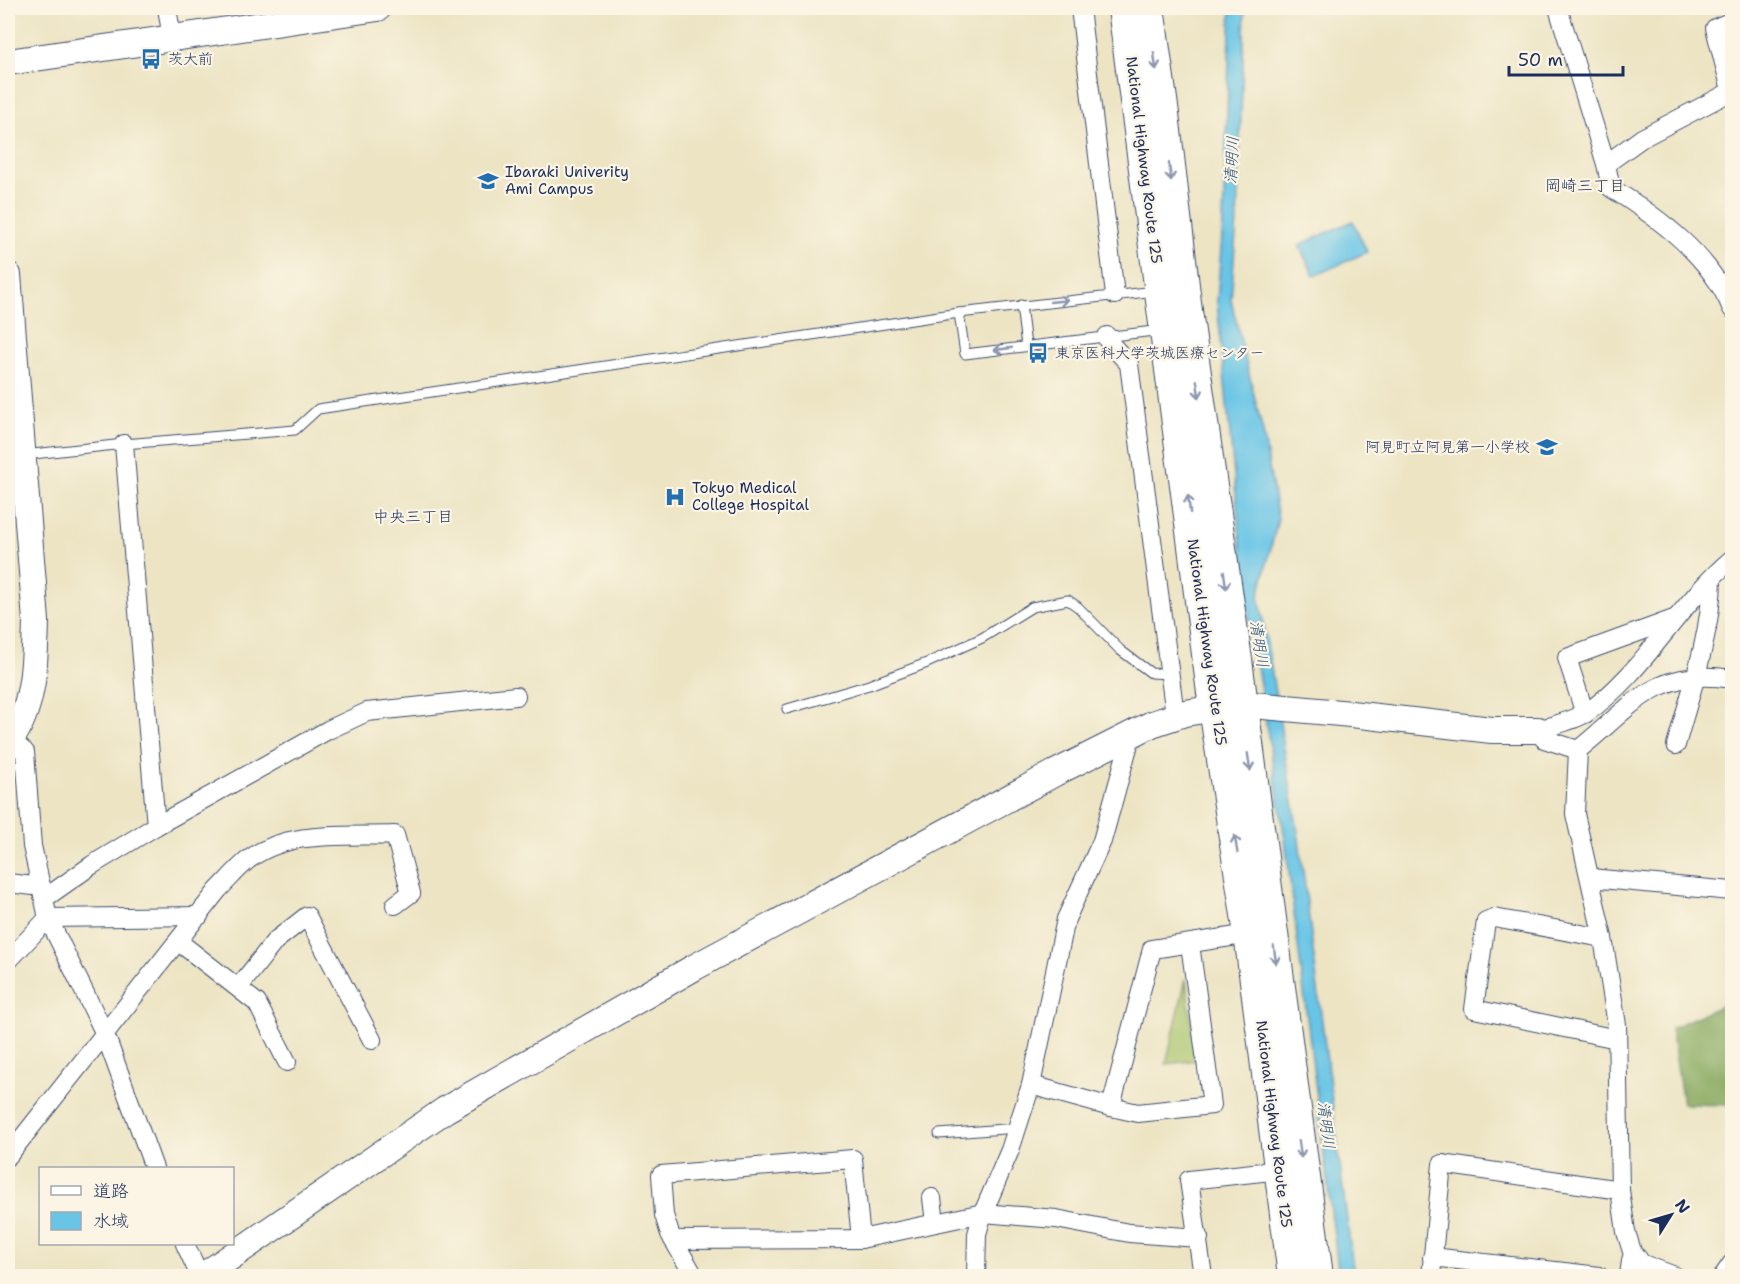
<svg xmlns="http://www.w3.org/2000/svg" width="1740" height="1284" viewBox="0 0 1740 1284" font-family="'Shantell Sans','Klee One',sans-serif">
	<rect width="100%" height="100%" fill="#fcf5e5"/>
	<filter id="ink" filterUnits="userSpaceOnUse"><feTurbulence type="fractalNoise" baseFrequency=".0167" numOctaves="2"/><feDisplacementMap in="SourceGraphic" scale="12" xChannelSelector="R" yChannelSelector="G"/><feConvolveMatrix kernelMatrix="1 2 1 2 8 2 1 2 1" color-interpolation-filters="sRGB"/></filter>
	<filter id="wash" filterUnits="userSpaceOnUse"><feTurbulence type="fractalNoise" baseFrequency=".008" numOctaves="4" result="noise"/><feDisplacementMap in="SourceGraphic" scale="24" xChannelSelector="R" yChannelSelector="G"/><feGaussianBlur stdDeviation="1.35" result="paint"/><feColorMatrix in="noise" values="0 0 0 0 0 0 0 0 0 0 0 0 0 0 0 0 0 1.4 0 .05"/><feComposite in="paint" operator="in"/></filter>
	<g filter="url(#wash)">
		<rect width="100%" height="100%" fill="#ece4c3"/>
		<polygon fill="#a7c269" stroke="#617864" stroke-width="1.5" points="1186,979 1196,1060 1166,1064"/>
		<polygon fill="#85a85d" stroke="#506c5e" stroke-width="1.5" points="1732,1001 1732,1105 1683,1104 1671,1028"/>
		<g fill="#68c5e6" stroke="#427aa2" stroke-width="1.5">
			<polygon points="1231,8 1245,8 1237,220 1231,300 1263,432 1278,519 1259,595 1299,839 1354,1276 1339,1276 1285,840 1246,598 1217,302 1223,221"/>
			<polygon points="1353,221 1367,252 1314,276 1299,245"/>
		</g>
	</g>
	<g filter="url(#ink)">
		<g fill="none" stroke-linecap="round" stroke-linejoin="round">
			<g stroke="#3a4a6d" stroke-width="11">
				<g id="lane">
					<polyline points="1021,305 1026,346"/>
					<polyline points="959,313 965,354 1162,330"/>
					<polyline points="24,455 124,444 295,430 318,409 959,313 1156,291"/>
					<polyline points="787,709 869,685 927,663 982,638 1032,607 1068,600 1078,607 1120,650 1151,673 1170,674"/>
					<polyline points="939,1134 1017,1128"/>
				</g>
			</g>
			<g stroke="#3a4a6d" stroke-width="20">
				<g id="street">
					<polyline points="167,8 172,38"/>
					<polyline points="1080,8 1115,295"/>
					<path d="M1558,8l48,156 5,24c48,30 99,67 121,121"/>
					<polyline points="1732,21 1715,28 1732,94"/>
					<polyline points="1606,164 1642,138 1732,91"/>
					<polyline points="1107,336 1108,341 1129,364 1175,715"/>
					<polyline points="124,444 156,826"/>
					<polyline points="1585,714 1567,658 1674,619"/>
					<polyline points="11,740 25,752 32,846 48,918 105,1034 154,1168"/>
					<path d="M1676,745c15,-54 35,-110 36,-166"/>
					<path d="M1578,750l-34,-11 -6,-9c15,-5 35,-9 48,-17 57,-39 93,-110 146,-154"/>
					<polyline points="1590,878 1732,891"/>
					<polyline points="8,883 42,887"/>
					<polyline points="45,898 92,865 156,826 328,730 367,712 516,696"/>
					<polyline points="1603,938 1494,918 1486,921 1474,1009 1617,1039"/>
					<polyline points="179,942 257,1003 287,1062"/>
					<polyline points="8,961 48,918 199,916"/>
					<polyline points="239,987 275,941 307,916 372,1040"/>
					<polyline points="1031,1085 1111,1107 1152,949 1250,934"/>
					<polyline points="1111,1107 1138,1113 1212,1105 1190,944"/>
					<path d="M8,1156l210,-266c10,-10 19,-21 30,-30 40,-31 98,-23 147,-25l16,58 -16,12"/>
					<polyline points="932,1198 935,1223"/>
					<polyline points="673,1240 861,1239 983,1213 1056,1219 1129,1233 1199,1238"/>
					<polyline points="185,1244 200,1276"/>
					<polyline points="1432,1257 1599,1276"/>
					<polyline points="694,1276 670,1234 664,1215 661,1175 853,1159 861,1239"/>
					<polyline points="976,1276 977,1234 983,1213 1010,1150 1031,1085 1066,919 1102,841 1132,733"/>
					<polyline points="1203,1276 1189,1180 1280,1170"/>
					<polyline points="1431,1276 1442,1164 1620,1190"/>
					<path d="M1675,1276l-40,-15 -9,-29 -6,-42 -3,-165 -14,-87 -28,-124 3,-64c54,-43 77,-84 154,-71"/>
					<polyline points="1723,1276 1732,1263"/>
				</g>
			</g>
			<g stroke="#3a4a6d" stroke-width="28">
				<g id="secondary">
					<polyline points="8,62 378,8"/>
					<path d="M8,275l28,346c-1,41 -2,89 -28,122"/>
					<polyline points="203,1276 445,1110 695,967 1055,773 1152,724 1185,713 1242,704 1351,714 1492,730 1538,730"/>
					<polyline points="1633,1276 1635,1261"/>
				</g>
			</g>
			<g stroke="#3a4a6d" stroke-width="34">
				<g id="highway">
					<polyline points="1124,8 1215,708 1250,934 1294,1276"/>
					<polyline points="1148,8 1163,114 1186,311 1236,660 1317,1276"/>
				</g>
			</g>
			<use href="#lane" stroke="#fff" stroke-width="9"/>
			<use href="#street" stroke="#fff" stroke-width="18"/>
			<use href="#secondary" stroke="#fff" stroke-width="26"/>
			<use href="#highway" stroke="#fff" stroke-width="32"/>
		</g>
		<defs><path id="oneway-shaft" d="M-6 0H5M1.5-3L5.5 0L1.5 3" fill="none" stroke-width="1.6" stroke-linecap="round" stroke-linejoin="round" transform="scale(1.5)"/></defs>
		<g stroke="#8d97ae">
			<use href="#oneway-shaft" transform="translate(1155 61) rotate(82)"/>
			<use href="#oneway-shaft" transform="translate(1170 172) rotate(83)"/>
			<use href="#oneway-shaft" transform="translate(1059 301) rotate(-6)"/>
			<use href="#oneway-shaft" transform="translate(1003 349) rotate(172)"/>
			<use href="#oneway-shaft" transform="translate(1198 389) rotate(82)"/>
			<use href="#oneway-shaft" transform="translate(1189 504) rotate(-97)"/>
			<use href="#oneway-shaft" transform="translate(1225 580) rotate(82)"/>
			<use href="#oneway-shaft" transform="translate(1249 762) rotate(82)"/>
			<use href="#oneway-shaft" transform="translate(1236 844) rotate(-99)"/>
			<use href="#oneway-shaft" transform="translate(1275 955) rotate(82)"/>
			<use href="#oneway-shaft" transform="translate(1300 1149) rotate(82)"/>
		</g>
	</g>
	<defs>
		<g id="bus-bare" transform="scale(1.62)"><path d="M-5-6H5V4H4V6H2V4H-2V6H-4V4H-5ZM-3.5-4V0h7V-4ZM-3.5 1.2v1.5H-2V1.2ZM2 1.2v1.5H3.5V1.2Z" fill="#1f6fb2" stroke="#fcf5e5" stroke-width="2.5" paint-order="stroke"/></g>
		<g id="university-bare" transform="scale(1.62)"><path d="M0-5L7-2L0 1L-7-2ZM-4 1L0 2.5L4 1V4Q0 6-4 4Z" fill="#1f6fb2" stroke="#fcf5e5" stroke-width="2.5" paint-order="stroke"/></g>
		<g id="school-bare" transform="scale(1.62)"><path d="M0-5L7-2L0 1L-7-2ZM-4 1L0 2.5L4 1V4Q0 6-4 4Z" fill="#1f6fb2" stroke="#fcf5e5" stroke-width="2.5" paint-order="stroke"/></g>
		<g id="hospital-bare" transform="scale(1.62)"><path d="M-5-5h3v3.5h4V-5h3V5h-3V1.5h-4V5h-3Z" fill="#1f6fb2" stroke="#fcf5e5" stroke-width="2.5" paint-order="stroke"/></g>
	</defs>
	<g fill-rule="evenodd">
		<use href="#bus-bare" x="151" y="59"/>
		<use href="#university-bare" x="488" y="181"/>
		<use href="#bus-bare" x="1038" y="353"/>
		<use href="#school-bare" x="1547" y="447"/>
		<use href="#hospital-bare" x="675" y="497"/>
	</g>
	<g text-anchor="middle" stroke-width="4.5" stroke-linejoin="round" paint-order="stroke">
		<g font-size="15" fill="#1b2f5e" stroke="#fcf5e5" text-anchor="start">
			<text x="168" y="64">茨大前</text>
			<text x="505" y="177">Ibaraki Univerity<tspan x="505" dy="17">Ami Campus</tspan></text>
			<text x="1055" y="358">東京医科大学茨城医療センター</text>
			<text x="1530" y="452" text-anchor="end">阿見町立阿見第一小学校</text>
			<text x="692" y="493">Tokyo Medical<tspan x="692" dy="17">College Hospital</tspan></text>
		</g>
		<g font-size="15" fill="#1b2f5e" stroke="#fcf5e5">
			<text transform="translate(1144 160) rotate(83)" y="5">National Highway Route 125</text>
			<text transform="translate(1207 642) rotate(82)" y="5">National Highway Route 125</text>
			<text transform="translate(1274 1124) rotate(83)" y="5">National Highway Route 125</text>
		</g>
		<g font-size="16" font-style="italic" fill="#2e5480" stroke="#fcf5e5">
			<text transform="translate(1231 160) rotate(-87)" y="6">清明川</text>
			<text transform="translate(1260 644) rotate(81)" y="6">清明川</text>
			<text transform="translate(1327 1125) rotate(83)" y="6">清明川</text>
		</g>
		<g font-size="16" fill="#1b2f5e" stroke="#fcf5e5">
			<text x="1585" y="191">岡崎三丁目</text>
			<text x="413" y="522">中央三丁目</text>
		</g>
	</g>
	<rect width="1740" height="1284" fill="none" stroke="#fcf5e5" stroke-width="30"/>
	<rect x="39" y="1167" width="195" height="78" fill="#fcf5e5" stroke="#a2a6af" stroke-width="1.5"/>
	<rect x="51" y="1186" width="30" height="9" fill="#ffffff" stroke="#a2a6af" stroke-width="1.5"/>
	<text x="93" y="1197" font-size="18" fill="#1b2f5e">道路</text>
	<rect x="51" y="1212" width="30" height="18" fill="#68c5e6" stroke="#a2a6af" stroke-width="1.5"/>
	<text x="93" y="1227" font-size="18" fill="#1b2f5e">水域</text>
	<g transform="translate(1671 1215) rotate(53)" stroke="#fcf5e5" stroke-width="4.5" paint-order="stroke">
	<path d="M0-4.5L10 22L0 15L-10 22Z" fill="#1b2f5e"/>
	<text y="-9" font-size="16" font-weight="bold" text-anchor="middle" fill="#1b2f5e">N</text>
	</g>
	<path d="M1509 66v9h114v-9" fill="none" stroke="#1b2f5e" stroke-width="3"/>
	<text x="1518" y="66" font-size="18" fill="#1b2f5e" stroke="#fcf5e5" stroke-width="4.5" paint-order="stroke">50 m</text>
</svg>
